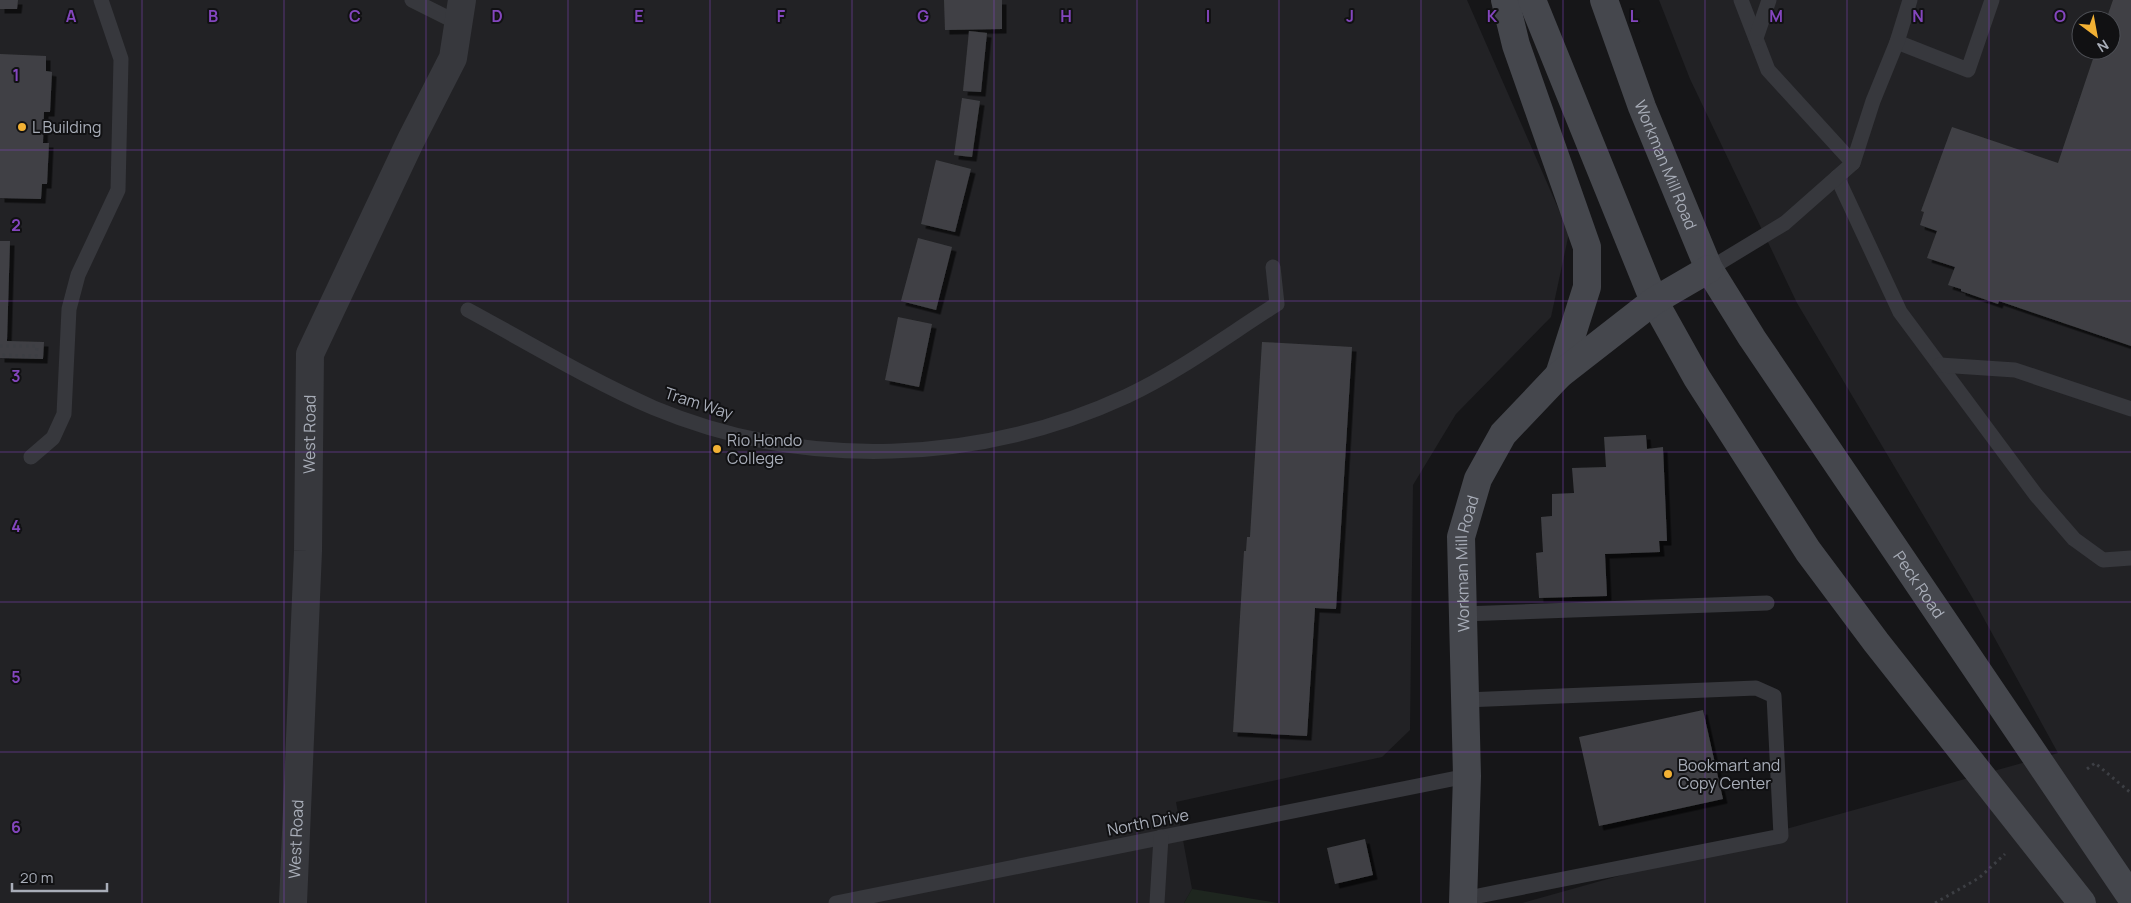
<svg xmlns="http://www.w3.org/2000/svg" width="2131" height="903" viewBox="0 0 2131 903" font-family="Manrope,sans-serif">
	<defs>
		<filter id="shadow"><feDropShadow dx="4.5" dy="4.5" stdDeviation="0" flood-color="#0009"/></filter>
	</defs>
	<rect width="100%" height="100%" fill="#161618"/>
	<g fill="#222225" fill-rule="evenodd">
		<polygon points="0,0 1467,0 1569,233 1551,317 1456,414 1413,485 1410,730 1382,757 1176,802 1192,889 1184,903 0,903"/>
		<path d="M1659,0h472v903h-609l536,-150 -86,-156 -175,-294 -107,-224zM2081,20h30v30h-30z"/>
	</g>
	<polygon fill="#1e261f" points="1192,889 1278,903 1184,903"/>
	<g fill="#404145" filter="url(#shadow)">
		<polygon points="0,0 18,0 17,9 0,9"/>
		<polygon points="944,0 1002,0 1002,29 945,30"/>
		<polygon points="2113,0 2131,0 2131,346 1999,301 1998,304 1961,291 1961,289 1948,285 1955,267 1927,258 1937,231 1920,225 1924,212 1921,211 1952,127 2058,163 2096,50 2111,50 2111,20 2106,20"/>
		<polygon points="969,31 987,33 981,92 963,91"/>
		<polygon points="0,54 46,56 46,71 52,72 50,112 44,112 43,143 49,143 47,184 42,184 41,199 0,198"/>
		<polygon points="962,98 980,101 972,157 954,155"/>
		<polygon points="936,160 971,169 955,232 921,224"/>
		<polygon points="918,238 952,247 936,310 901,301"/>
		<polygon points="0,241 10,241 7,341 44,342 43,359 0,358"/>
		<polygon points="898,317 932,324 919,387 885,380"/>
		<polygon points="1262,342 1352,347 1336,609 1315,608 1307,736 1233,732 1244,551 1246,551 1247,537 1250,537"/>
		<polygon points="1646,435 1647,449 1663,447 1667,541 1659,541 1660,552 1605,554 1607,596 1539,598 1536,553 1543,552 1541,517 1552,516 1552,494 1574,493 1572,468 1606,467 1604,437"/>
		<polygon points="1703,710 1723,799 1599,826 1579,737"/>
		<polygon points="1365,839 1373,875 1335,884 1327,848"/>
	</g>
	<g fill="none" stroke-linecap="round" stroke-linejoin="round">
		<g stroke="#3d3f44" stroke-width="3" stroke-dasharray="2.5 4" stroke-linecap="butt">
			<polyline points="0,346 37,346 36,356 0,355"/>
			<polyline points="2087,769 2095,763 2131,793"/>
			<polyline points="1935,903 1979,878 2005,854"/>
		</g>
		<g stroke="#37383d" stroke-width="15">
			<polyline points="412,0 458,23"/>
			<polyline points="1741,0 1768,70 1853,163"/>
			<polyline points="1756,38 1769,0"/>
			<polyline points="1897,42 1968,70 1992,0"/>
			<polyline points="1837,177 1900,312 2036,495 2074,539 2103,560 2131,558"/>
			<polyline points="1709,269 1785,223 1853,163 1873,101 1897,42 1910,0"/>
			<path d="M468,310c61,33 122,70 186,98 151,63 326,56 473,-12 53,-25 101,-61 150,-92l-4,-37"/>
			<polyline points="1940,365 2015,370 2131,409"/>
			<polyline points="31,457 53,438 64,414 69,309 78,275 118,190 121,59 101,0"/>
			<polyline points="1462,614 1767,603"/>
			<polyline points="1463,899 1781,836 1774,696 1756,688 1465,700"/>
			<polyline points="836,903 1467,776"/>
			<polyline points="1157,903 1161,837"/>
		</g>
		<path stroke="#37383d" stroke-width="28" id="s1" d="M293,903l15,-352 2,-197 101,-214 42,-82 9,-58"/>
		<g stroke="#45474d" stroke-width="28">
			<polyline points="1505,0 1516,45 1587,247 1587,287 1559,375"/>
			<polyline points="1532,0 1654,301 1697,378 1808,551 1876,642 2082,903"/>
			<path id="s2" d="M1604,0l38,107 67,162 43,69 379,559"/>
			<path id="s3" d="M1463,903l4,-127 -6,-239 17,-58 25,-45 56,-59 95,-74 55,-32"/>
		</g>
	</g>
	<path fill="none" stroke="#8446be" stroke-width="1" stroke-opacity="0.55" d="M142,0v903M284,0v903M426,0v903M568,0v903M710,0v903M852,0v903M994,0v903M1137,0v903M1279,0v903M1421,0v903M1563,0v903M1705,0v903M1847,0v903M1989,0v903M0,150h2131M0,301h2131M0,452h2131M0,602h2131M0,752h2131"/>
	<g fill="#f2b134" stroke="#111113" stroke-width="2">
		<circle cx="22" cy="127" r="5"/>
		<circle cx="717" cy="449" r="5"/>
		<circle cx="1668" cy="774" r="5"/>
	</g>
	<g text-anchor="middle" stroke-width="4" stroke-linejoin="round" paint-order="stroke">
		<g font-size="16" fill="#a8adb8" stroke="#111113" text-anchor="start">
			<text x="32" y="133">L Building</text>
			<text x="727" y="446">Rio Hondo<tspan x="727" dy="18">College</tspan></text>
			<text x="1678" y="771">Bookmart and<tspan x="1678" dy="18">Copy Center</tspan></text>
		</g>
		<g font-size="16" fill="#a8adb8" stroke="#111113">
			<text dy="6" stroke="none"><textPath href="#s2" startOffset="176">Workman Mill Road</textPath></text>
			<text transform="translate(699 403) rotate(18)" y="6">Tram Way</text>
			<text dy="6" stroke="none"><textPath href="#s1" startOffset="469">West Road</textPath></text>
			<text dy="6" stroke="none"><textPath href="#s3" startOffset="340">Workman Mill Road</textPath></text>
			<text dy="6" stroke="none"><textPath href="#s2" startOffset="668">Peck Road</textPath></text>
			<text transform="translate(1148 822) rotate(-11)" y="6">North Drive</text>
			<text dy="6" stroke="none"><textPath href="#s1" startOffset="64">West Road</textPath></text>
		</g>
	</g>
	<g font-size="16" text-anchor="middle" font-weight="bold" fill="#8446be" stroke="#111113" stroke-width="4" stroke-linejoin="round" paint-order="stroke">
		<text x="71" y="22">A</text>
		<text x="213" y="22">B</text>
		<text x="355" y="22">C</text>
		<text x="497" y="22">D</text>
		<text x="639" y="22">E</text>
		<text x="781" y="22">F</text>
		<text x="923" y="22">G</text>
		<text x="1066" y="22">H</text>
		<text x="1208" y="22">I</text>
		<text x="1350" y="22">J</text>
		<text x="1492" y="22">K</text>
		<text x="1634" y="22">L</text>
		<text x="1776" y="22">M</text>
		<text x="1918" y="22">N</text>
		<text x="2060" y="22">O</text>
		<text x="16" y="81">1</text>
		<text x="16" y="231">2</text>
		<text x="16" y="382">3</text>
		<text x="16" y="532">4</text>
		<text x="16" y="683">5</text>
		<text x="16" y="833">6</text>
	</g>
	<g transform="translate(2096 35) rotate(148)"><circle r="24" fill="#111113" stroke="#4d4f55"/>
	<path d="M0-4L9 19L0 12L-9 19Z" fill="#f2b134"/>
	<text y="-8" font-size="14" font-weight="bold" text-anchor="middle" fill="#a8adb8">N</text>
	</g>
	<path d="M12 883v8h95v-8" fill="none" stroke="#a8adb8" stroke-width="2.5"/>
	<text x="20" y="883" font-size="15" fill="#a8adb8" stroke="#111113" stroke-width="4" paint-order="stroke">20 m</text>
</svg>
